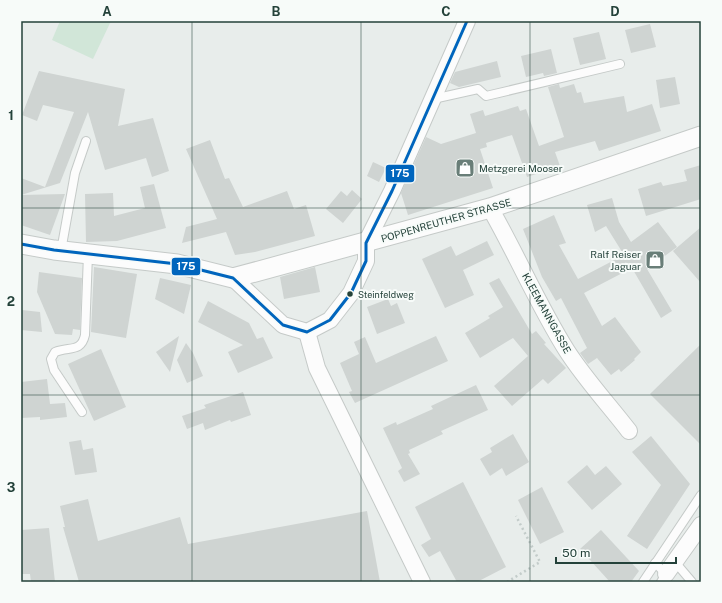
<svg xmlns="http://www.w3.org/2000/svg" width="722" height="603" viewBox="0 0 722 603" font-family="'Public Sans',sans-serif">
	<rect width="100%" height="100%" fill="#e8edeb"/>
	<polygon fill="#d1e6d8" points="60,21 111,21 93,59 52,40"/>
	<g fill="#cfd4d2">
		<polygon points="650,24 656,47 631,53 625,30"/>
		<polygon points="599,32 606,59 580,65 573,38"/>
		<polygon points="551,49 557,73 544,76 543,73 526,77 521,56"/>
		<polygon points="497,61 501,77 459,87 450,83 455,72"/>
		<polygon points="39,71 125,89 118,126 153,118 169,171 152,177 146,158 105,170 88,112 60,183 21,195 65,194 50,235 21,225 21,178 45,187 74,112 43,105 37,121 22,115"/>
		<polygon points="675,77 680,104 660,108 656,80"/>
		<polygon points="559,84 560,88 574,84 577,93 581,92 584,103 624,96 627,112 652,104 661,131 599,151 595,141 555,152 560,166 527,177 512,135 486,143 487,147 480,149 493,188 408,215 401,193 426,137 441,144 476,133 470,114 483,110 485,116 518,106 520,111 526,109 539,146 564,137 548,87"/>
		<polygon points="210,140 225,179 229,178 243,207 287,191 294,209 306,205 315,236 255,252 235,255 226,232 182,243 186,227 217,219 186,149"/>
		<polygon points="373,162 386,168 379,182 367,176"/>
		<polygon points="701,165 701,199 646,216 638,189 661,182 663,186 687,181 684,170"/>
		<polygon points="154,184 166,228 117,241 86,242 85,194 113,193 114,216 145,208 140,187"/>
		<polygon points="352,190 362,199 343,223 326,209 341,191 347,196"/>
		<polygon points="612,198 619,222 631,242 658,222 677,247 647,269 672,311 661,318 632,268 584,293 602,326 615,317 641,352 634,359 635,360 621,372 619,369 611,375 597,358 588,364 580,353 587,348 561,298 556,301 542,277 523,229 554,215 566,243 559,245 578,279 624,255 606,226 595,232 587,205"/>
		<polygon points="701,227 701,283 673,251"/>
		<polygon points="487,241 494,255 463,270 474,295 445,308 422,259 451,246 456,256"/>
		<polygon points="94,267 137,274 126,338 91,332"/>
		<polygon points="315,267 320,292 284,299 280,277"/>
		<polygon points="39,272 82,278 80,330 73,329 72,335 55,334 37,292"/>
		<polygon points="160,278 191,285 184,314 155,299"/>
		<polygon points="499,278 532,334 536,331 546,343 544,344 566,368 548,384 543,379 512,406 494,386 528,356 513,338 480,358 465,333 490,318 488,316 503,307 489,283"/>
		<polygon points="388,299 391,306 397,303 405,323 377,334 367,307"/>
		<polygon points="208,301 249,323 257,339 263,337 273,358 238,373 228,352 243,345 198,322"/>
		<polygon points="22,310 40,312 42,332 21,330"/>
		<polygon points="179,336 170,372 156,352"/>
		<polygon points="436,336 448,361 355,403 349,392 352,391 340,363 359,354 354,342 365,337 376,363"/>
		<polygon points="186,343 193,353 203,376 187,383 177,360"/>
		<polygon points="701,344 701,445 650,394"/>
		<polygon points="101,349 126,407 94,421 68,364"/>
		<polygon points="47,379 50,404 65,403 67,417 40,420 40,417 21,418 21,382"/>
		<polygon points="476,385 488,410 441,431 443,434 409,450 410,453 408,454 420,474 404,482 398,471 402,468 383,428 396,422 397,425 433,409 431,406"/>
		<polygon points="243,392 251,415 231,422 230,420 205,430 203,423 187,429 182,416 206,408 204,405"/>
		<polygon points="513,434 529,462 506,476 502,468 490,476 480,459 492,452 490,448"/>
		<polygon points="651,436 690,484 647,549 627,536 661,485 632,452"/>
		<polygon points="81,440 83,450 93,448 97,472 75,475 69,442"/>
		<polygon points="587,465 595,475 606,466 622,484 592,510 567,482"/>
		<polygon points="463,482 506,567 477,582 457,582 440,551 429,557 421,545 431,539 415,507"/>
		<polygon points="542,487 564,532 540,544 518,500"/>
		<polygon points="88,499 98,541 180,517 188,544 367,511 380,582 79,582 63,527 65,527 60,506"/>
		<polygon points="49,528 55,582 31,582 30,574 21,574 21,530"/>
		<polygon points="601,530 639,571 631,582 610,582 580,549"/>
	</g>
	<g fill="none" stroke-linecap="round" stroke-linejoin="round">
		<g stroke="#c5cac8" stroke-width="10">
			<g id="service">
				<polyline points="433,99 478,89 486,96 620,64"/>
				<polyline points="61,251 75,173 86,141"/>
				<path d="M82,412l-28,-42 -3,-11 4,-7c14,-6 26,1 30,-17l3,-81"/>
				<polyline points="675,562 692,582"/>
				<polyline points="655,563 666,574 661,582"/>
				<polyline points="643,582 701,495"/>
			</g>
		</g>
		<g stroke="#c5cac8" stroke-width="18">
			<g id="minor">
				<path d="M490,208c27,47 48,97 77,143 18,28 42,54 62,80"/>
				<polyline points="233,278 283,325 307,332 330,320 351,293 366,261 366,243 392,191 467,21"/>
				<polyline points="307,332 317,368 422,582"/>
				<polyline points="666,574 701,525"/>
			</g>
		</g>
		<g stroke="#c5cac8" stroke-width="21">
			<polyline id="tertiary" points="21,244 54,250 177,264 233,278 490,208 701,136"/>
		</g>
		<polyline stroke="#c3ccca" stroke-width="2.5" stroke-dasharray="2 3" stroke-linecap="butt" points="507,582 540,562 516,516"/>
		<use href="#service" stroke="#fcfcfc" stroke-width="8"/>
		<use href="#minor" stroke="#fcfcfc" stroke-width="16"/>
		<use href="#tertiary" stroke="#fcfcfc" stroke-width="19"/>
		<g stroke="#f7fbf9" stroke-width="6">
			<polyline id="bus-1" points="21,244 54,250 177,264 233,278 283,325 307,332 330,320 351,293 366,261 366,243 392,191 467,21"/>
		</g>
		<use href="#bus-1" stroke="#0065bd" stroke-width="3"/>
	</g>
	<path fill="none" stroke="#24423a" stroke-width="1" stroke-opacity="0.55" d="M192,21v561M361,21v561M530,21v561M21,208h680M21,395h680"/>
	<defs>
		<g id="shop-square" transform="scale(1)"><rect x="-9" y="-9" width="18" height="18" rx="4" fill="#697e78" stroke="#f7fbf9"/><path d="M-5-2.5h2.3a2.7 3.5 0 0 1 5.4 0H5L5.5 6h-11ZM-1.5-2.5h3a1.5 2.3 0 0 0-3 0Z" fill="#fff"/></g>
	</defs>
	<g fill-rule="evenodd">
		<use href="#shop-square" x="465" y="168"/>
		<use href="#shop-square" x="655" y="260"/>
	</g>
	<circle fill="#24423a" stroke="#f7fbf9" stroke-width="1.5" cx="350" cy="294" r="3.5"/>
	<g text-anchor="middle" stroke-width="4" stroke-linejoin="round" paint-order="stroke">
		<g font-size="9" fill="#24423a" stroke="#f7fbf9" text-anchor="start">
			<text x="358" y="298">Steinfeldweg</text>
		</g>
		<g font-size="10" fill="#24423a" stroke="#f7fbf9" text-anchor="start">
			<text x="479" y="172">Metzgerei Mooser</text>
			<text x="641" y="258" text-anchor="end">Ralf Reiser<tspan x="641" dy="12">Jaguar</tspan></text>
		</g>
		<g font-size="10" fill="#24423a" stroke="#f7fbf9">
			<text transform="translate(446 220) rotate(-16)" y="4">POPPENREUTHER STRASSE</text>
			<text transform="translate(547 313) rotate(61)" y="4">KLEEMANNGASSE</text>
		</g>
	</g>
	<g stroke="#f7fbf9" stroke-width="1.5">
		<rect x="385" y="164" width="30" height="19" rx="4" fill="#0065bd"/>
		<rect x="171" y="257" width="30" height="19" rx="4" fill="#0065bd"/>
	</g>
	<g font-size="11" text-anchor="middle" font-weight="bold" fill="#fff">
		<text x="400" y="177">175</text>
		<text x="186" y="270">175</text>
	</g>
	<rect width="722" height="603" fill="none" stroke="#f7fbf9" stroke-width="44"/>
	<path d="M556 557v6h120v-6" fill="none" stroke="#24423a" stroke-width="2"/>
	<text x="562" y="557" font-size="12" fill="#24423a" stroke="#f7fbf9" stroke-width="3" paint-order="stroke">50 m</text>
	<rect x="22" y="22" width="678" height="559" fill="none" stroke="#24423a" stroke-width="1.5"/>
	<g font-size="13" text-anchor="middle" font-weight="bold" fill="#24423a">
		<text x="107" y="16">A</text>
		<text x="276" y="16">B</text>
		<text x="446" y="16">C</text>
		<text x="615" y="16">D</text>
		<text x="11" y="120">1</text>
		<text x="11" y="306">2</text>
		<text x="11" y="492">3</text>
	</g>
</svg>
